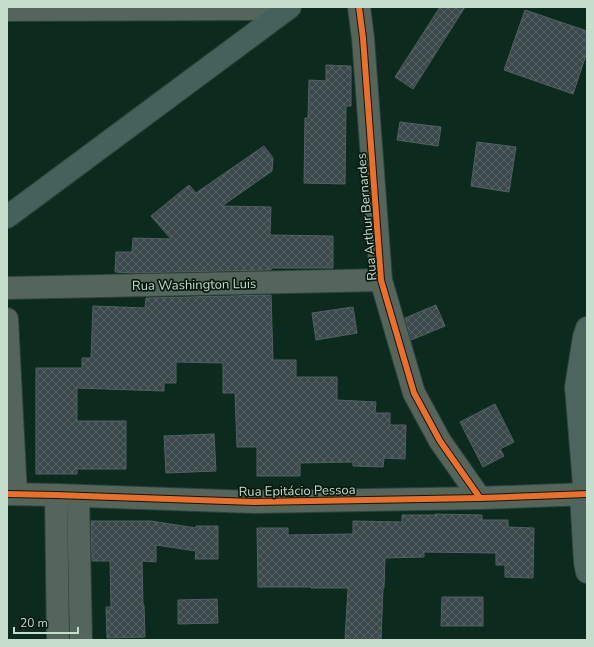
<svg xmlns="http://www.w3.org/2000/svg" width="594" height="647" viewBox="0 0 594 647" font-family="'Nunito Sans',sans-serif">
	<defs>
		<pattern id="building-cross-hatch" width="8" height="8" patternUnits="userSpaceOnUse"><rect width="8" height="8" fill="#3c494c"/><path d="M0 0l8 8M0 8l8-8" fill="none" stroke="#576365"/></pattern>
	</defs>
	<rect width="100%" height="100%" fill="#0d2a1e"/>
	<g fill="url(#building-cross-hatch)" stroke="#526063">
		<polygon points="440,7 465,7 413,89 395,77"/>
		<polygon points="525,10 587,31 587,52 573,94 504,70"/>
		<polygon points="326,65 351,66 351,106 346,106 345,184 304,183 305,118 308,118 309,80 326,81"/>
		<polygon points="400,122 441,127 438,146 397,140"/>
		<polygon points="477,142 516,147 509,192 471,186"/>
		<polygon points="264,146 273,158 272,171 222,206 271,207 270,235 333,236 333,268 271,268 271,270 134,273 115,272 116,252 132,252 133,238 171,239 151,216 189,185 196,193"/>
		<polygon points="271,295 273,360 296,360 296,377 337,377 337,400 376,402 375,413 390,413 390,425 406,425 405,459 384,458 383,467 353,466 353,462 300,463 300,476 257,476 257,447 237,447 235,393 223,393 223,363 176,362 176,383 164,383 164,391 77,388 77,421 126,421 126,469 77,469 77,474 36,474 36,368 82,368 82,358 91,358 93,306 145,308 146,298"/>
		<polygon points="436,305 445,326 411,340 405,318"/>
		<polygon points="353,307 357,333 316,340 312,313"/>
		<polygon points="495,404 514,442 500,449 504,456 483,467 460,422"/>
		<polygon points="214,434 216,471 166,473 164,436"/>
		<polygon points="435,514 482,515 482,520 508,520 508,527 534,528 533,578 505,577 505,565 496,565 496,553 424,552 424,557 385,558 384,588 383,588 381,640 345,640 348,588 311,588 311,587 258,587 257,528 288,528 288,535 353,534 353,521 402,522 402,515 435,515"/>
		<polygon points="91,521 151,521 196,528 196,526 218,526 218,559 195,559 196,551 156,545 156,562 142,561 143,605 144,605 145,637 107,638 106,607 111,607 110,561 92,561"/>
		<polygon points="442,597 483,597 483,626 441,626"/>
		<polygon points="217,599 218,623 178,624 178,600"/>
	</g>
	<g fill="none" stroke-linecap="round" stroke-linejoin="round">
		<g stroke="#30433a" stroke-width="24">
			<g id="minor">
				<polyline points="359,7 363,38 381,280 414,393 440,441 480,498"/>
				<polyline points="7,10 287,9"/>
				<polyline points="7,288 381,280"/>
				<polyline points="7,319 16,494"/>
				<polyline points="7,494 56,495 254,502 480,498 587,494"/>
				<polyline points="56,495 58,640"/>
				<polyline points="78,496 81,640"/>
			</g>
		</g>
		<g stroke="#30433a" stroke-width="24">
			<polyline id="major" points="587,328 584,337 576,387 584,484 581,494 585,562 587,572"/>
		</g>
		<g stroke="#30433a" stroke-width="24">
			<polyline id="highway" points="7,217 290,7"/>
		</g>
		<use href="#minor" stroke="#54665c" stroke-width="22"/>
		<use href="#major" stroke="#4c665f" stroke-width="22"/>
		<use href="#highway" stroke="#44615b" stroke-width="22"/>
		<g stroke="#061a0f" stroke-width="8">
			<g id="cycleway">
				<polyline points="359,7 363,38 381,280 414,393 440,441 480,498"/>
				<polyline points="7,494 56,495 254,502 480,498 587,494"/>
			</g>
		</g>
		<use href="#cycleway" stroke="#ee6e29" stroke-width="6"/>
	</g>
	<g text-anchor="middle" stroke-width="3.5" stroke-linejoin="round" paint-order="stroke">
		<g font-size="13" fill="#c4ddcd" stroke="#061a0f">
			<text transform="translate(366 217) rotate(-95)" y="5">Rua Arthur Bernardes</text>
			<text transform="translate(194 284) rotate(-1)" y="5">Rua Washington Luis</text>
			<text transform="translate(297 490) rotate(-1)" y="5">Rua Epitácio Pessoa</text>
		</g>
	</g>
	<rect width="594" height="647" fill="none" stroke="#c4ddcd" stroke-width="16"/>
	<path d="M14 627v6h64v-6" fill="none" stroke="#c4ddcd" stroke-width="2"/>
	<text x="20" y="627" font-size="12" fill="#c4ddcd" stroke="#061a0f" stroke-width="3" paint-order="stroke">20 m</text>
</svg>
